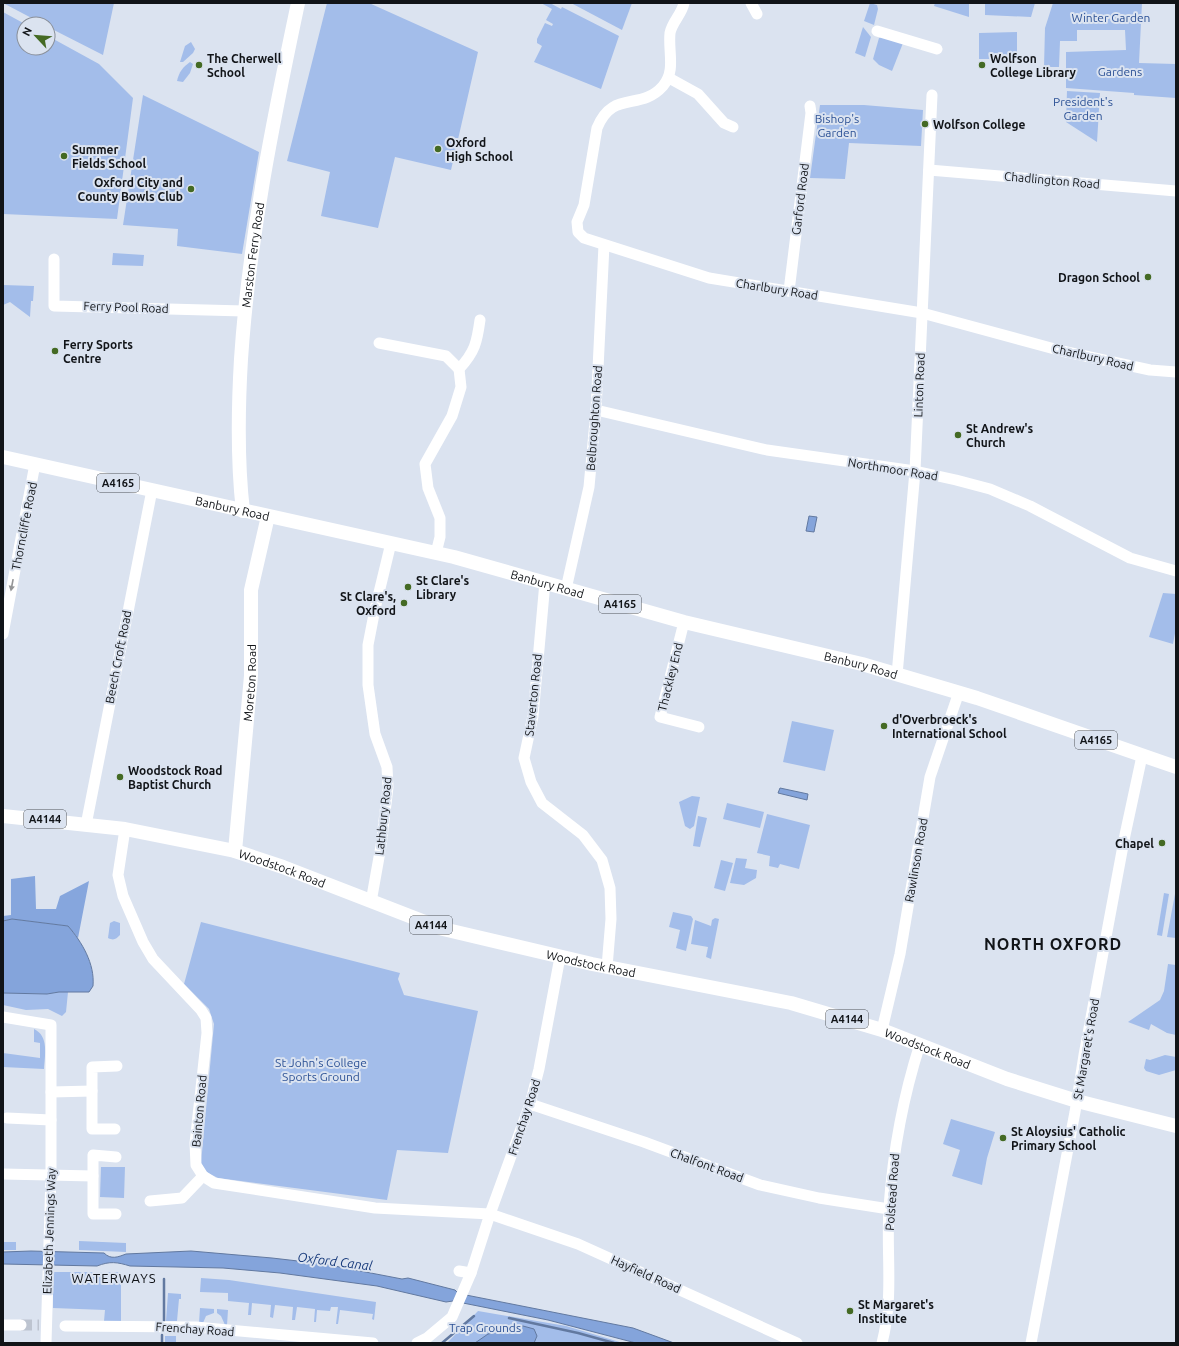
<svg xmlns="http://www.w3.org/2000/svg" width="1179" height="1346" viewBox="0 0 1179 1346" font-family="Ubuntu,sans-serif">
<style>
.green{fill:#a3bdea}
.forest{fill:#86a6dd}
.water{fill:#84a4db;stroke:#6279a0}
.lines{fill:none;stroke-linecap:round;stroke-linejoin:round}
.stream{stroke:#6279a0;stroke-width:2.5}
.minor-tunnel{stroke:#bdc4d0;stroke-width:11;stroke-dasharray:11 5.5;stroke-linecap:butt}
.minor{stroke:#fff;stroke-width:11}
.major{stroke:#fff;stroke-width:14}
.oneway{fill:#949597}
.poi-dot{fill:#446a24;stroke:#dbe3f0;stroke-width:1.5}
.labels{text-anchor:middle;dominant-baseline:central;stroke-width:4;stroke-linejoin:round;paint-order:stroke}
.shield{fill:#dbe3f0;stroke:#4e5259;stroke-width:1}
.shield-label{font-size:11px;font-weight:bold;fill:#111418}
.park-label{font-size:12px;fill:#2d5296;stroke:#dbe3f0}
.poi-label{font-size:12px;font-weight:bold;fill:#111418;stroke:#dbe3f0;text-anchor:start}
.street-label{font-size:12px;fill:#111418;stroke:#dbe3f0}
.water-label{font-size:13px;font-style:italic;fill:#173a7b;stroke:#dbe3f0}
.neighbourhood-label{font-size:13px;letter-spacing:1px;fill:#111418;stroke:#dbe3f0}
.district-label{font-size:16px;font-weight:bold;letter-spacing:1px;fill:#111418;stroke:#dbe3f0}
</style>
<rect width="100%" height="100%" fill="#dbe3f0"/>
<g class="green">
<polygon points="3,3 114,3 103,55 48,27 48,24 43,24"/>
<polygon points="327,3 369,3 478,52 451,170 395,157 378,228 321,216 330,172 287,161"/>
<polygon points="541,3 550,3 561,9 562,7 619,36 601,89 534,62 542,46 537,43 537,39 545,23 552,26 553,24 546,20 552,9"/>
<polygon points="571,3 632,3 622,30"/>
<polygon points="870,3 877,5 878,9 874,25 864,21"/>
<polygon points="935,3 969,3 969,17 934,6"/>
<polygon points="985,3 1035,3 1031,17 985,15"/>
<polygon points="1053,3 1142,3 1139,63 1176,64 1176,98 1134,95 1134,93 1066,88 1066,52 1126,50 1125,30 1077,30 1077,41 1060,41 1059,67 1044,67 1045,28"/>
<polygon points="3,12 25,24 24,48 48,48 48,36 99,64 133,98 117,219 3,214"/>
<polygon points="863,27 871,37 865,57 855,53"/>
<polygon points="1017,32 1017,59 979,59 979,33"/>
<polygon points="883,36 903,43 892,71 879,65 873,59 879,38"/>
<polygon points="191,42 195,49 193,53 183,62 180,62 185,46"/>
<path d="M 190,62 L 193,64 L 190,73 L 183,82 L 177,81 C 179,72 183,67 190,62 Z"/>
<polygon points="1067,91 1100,93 1097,142 1066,122"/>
<polygon points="143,95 259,152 242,254 177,246 178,229 123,225"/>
<polygon points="820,105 864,105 923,110 921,146 849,143 845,179 810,178"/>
<polygon points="113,253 144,255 143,266 112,265"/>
<polygon points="3,285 34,286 33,301 31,301 30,317 10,302 3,305"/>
<polygon points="1163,593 1176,594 1176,628 1173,644 1149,637"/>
<polygon points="792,721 834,730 825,771 783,762"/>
<polygon points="692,796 700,797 694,826 690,829 685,826 679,802"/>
<polygon points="727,803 764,812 760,828 723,819"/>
<polygon points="767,814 810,825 799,869 780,864 778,868 769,866 770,856 757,853"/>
<polygon points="698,816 707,818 700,847 693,846"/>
<polygon points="736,858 747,859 745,868 757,870 756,878 744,885 730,883"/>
<polygon points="721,860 733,863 725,891 714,888"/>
<polygon points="1164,893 1169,894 1162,936 1157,935"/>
<polygon points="1175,894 1176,894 1176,938 1167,937"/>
<polygon points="673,912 691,916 693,919 686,951 676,948 680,930 669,927"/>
<polygon points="715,918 719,919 711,959 706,957 708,947 691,944 695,920 711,926 712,920"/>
<path d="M 114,921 L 120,923 L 120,935 C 116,939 114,941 108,938 L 110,923 Z"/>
<polygon points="201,922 400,973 398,979 404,995 478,1011 448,1153 397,1150 387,1200 218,1178 206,1172 201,1163 214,1024 209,1009 184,984"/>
<polygon points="1168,964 1176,965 1176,1035 1167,1033 1151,1024 1149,1030 1128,1022 1160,1000 1164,991"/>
<polygon points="59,992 68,992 66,1012 62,1016 48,1009 26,1010 3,1005 3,993 47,994"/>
<path d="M 34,1029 C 49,1036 45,1055 44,1069 L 3,1067 L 3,1053 L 40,1058 L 40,1043 L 34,1042 Z"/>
<polygon points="1165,1055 1176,1057 1176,1070 1159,1075 1146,1071 1144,1068 1146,1059 1150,1060"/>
<polygon points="951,1119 995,1132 987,1158 982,1185 952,1176 960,1150 943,1144"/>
<polygon points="101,1167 125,1167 124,1198 100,1197"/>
<polygon points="79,1241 126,1243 126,1252 79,1250"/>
<rect x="3" y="1242" width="13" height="8"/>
<polygon points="53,1272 121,1272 121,1322 104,1321 105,1310 53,1308"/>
<polygon points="201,1278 229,1280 376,1302 374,1320 372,1319 373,1314 340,1310 338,1324 336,1324 338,1307 331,1307 330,1311 317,1310 316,1322 314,1322 315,1309 297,1307 295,1320 292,1320 293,1307 275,1305 273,1318 270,1317 271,1305 252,1303 251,1315 248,1315 249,1303 228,1301 228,1293 200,1292"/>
<polygon points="168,1293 181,1294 181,1299 179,1299 177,1321 166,1321"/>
<polygon points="200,1308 214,1309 214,1313 206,1316 203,1323 199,1323"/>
<polygon points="217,1309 228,1310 227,1325 225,1325 221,1316 217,1313"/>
<polygon points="478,1311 566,1326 623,1343 447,1343"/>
<rect x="165" y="1336" width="11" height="7"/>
</g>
<polygon class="forest" points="35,876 36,909 56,909 60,896 89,881 78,938 68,926 12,919 3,921 3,916 11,915 11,879"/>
<g class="water">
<polygon points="809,516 817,517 814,532 806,531"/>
<polygon points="780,788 808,794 807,800 778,793"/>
<path d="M 12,919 L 68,926 C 82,942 95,964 93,986 L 89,992 L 59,992 L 47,994 L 3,993 L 3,921 Z"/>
<path d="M 31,1251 L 104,1253 C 111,1260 118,1257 126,1254 L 191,1251 L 272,1258 L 324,1264 L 402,1279 L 408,1278 L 455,1290 L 457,1292 L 466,1295 L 633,1328 L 674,1343 L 636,1343 L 548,1320 L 453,1301 L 446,1302 L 377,1286 L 280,1273 L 223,1268 L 130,1266 C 117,1262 110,1261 97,1266 L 3,1264 L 3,1252 Z"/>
<polygon points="523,1326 534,1329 537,1336 534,1343 475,1343 488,1334"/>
</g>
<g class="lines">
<g class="stream">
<polyline points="509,1318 578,1333 614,1343"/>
<polyline points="164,1321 164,1279"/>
<polyline points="162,1335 162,1343"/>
<polyline points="442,1343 474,1316"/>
</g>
<polyline class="minor-tunnel" points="21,1325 39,1325"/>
<g class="minor">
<path d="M 684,3 C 682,14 672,22 670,33 C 668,52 676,71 663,86 C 640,112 613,89 597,128 L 584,205 L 577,222 L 578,232 L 584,238 L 709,278 L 922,313 L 1062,351 L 1150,370 L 1176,372"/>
<polyline points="751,3 757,14"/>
<polyline points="877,31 937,49"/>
<polyline points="669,78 698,94 724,123 733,127"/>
<polyline points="929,170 1176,191"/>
<polyline points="54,259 54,306 244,311"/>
<polyline points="789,291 811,113 810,106"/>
<polyline points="379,343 446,356 459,369"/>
<polyline points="596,410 767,450 915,471 956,480 990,489 1030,506 1130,558 1176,571"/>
<path d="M 436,553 L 440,537 L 440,518 L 428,488 L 425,464 L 452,416 L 461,387 L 459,369 C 475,352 477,342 480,320"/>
<polyline points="545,582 533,716 524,758 531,782 542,803 583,835 602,860 610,888 611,919 607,967"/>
<polyline points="566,589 589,487 596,410 604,245"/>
<polyline points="684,622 660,717 699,727"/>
<polyline points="3,634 35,464"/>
<polyline points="897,675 915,471 932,95"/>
<polyline points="86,825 152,490"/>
<polyline points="125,829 118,875 123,896 143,942 153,959 201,1010 206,1018 207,1033 195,1143 196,1165 203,1176 214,1183 375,1208 490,1214 578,1244 797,1343"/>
<polyline points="371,902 381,846 388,787 387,767 375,734 368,685 368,645 375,609 391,543"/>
<polyline points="3,1017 51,1025 51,1174 46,1343"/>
<polyline points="882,1030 900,954 930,777 959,692"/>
<polyline points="51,1092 92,1091"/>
<polyline points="530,1104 644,1142 760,1185 819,1198 889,1209"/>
<polyline points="7,1118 51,1120"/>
<polyline points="115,1129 92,1129 92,1067 117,1066"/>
<polyline points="116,1157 93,1155 93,1214 116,1214"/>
<polyline points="3,1174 93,1176"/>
<polyline points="150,1201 182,1198 203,1176"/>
<polyline points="459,1271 471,1273"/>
<polyline points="3,1325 21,1325"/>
<polyline points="65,1326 196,1327 373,1343"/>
<polyline points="417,1343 427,1338 452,1317 471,1273 490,1214 530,1104 539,1069 560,957"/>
<path d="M 882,1343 C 894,1296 886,1254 889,1207 C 893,1152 903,1097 920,1044"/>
<polyline points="1031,1343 1075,1112 1084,1055 1125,835 1142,756"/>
</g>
<g class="major">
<path id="s1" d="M 3,457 L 454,557 L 684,622 L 862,664 L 977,698 L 1176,767"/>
<path id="s2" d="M 243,511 C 237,460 238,410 241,359 C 249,239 273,121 298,3"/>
<path id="s3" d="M 3,816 L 125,829 L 235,851 L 283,867 L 443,929 L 592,964 L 791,1003 L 882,1030 L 1007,1079 L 1077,1101 L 1176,1126"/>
<path id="s4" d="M 235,851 L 251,676 L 251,590 L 268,516"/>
</g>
</g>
<defs><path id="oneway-solid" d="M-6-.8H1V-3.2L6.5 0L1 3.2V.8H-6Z"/></defs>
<use class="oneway" href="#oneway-solid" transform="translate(12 585) rotate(101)"/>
<g class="poi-dot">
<circle cx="199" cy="65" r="4"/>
<circle cx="982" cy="65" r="4"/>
<circle cx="925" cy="124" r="4"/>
<circle cx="438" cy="149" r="4"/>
<circle cx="64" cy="156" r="4"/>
<circle cx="191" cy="189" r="4"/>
<circle cx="1148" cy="277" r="4"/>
<circle cx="55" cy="351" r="4"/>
<circle cx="958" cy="435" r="4"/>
<circle cx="408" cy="587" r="4"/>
<circle cx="404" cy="603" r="4"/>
<circle cx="884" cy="726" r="4"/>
<circle cx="120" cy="777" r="4"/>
<circle cx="1162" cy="843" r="4"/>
<circle cx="1003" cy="1138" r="4"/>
<circle cx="850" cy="1311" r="4"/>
</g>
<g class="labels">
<g class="shield">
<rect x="97" y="474" width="42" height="18" rx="3"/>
<rect x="599" y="595" width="42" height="18" rx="3"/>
<rect x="1075" y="731" width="42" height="18" rx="3"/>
<rect x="24" y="810" width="42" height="18" rx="3"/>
<rect x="410" y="916" width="42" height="18" rx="3"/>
<rect x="826" y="1010" width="42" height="18" rx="3"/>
</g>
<g class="shield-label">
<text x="118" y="483">A4165</text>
<text x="620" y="604">A4165</text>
<text x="1096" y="740">A4165</text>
<text x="45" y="819">A4144</text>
<text x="431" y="925">A4144</text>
<text x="847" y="1019">A4144</text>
</g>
<g class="park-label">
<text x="1111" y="17">Winter Garden</text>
<text x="1120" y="71">Gardens</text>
<text x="1083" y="101">President's<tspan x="1083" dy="14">Garden</tspan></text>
<text x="837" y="118">Bishop's<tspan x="837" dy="14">Garden</tspan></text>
<text x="321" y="1062">St John's College<tspan x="321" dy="14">Sports Ground</tspan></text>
<text x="485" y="1327">Trap Grounds</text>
</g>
<g class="poi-label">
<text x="207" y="58">The Cherwell<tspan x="207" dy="14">School</tspan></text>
<text x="990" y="58">Wolfson<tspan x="990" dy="14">College Library</tspan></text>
<text x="933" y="124">Wolfson College</text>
<text x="446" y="142">Oxford<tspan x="446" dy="14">High School</tspan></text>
<text x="72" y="149">Summer<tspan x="72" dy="14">Fields School</tspan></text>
<text x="183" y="182" text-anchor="end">Oxford City and<tspan x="183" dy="14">County Bowls Club</tspan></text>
<text x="1140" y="277" text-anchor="end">Dragon School</text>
<text x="63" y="344">Ferry Sports<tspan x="63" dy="14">Centre</tspan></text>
<text x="966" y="428">St Andrew's<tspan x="966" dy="14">Church</tspan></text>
<text x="416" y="580">St Clare's<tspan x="416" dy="14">Library</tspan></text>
<text x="396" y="596" text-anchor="end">St Clare's,<tspan x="396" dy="14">Oxford</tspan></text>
<text x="892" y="719">d'Overbroeck's<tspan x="892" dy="14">International School</tspan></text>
<text x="128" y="770">Woodstock Road<tspan x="128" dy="14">Baptist Church</tspan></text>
<text x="1154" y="843" text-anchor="end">Chapel</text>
<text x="1011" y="1131">St Aloysius' Catholic<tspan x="1011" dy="14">Primary School</tspan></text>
<text x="858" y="1304">St Margaret's<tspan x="858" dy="14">Institute</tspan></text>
</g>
<g class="street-label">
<text transform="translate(1052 180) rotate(5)">Chadlington Road</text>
<text transform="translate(800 199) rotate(-83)">Garford Road</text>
<text stroke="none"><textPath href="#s2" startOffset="257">Marston Ferry Road</textPath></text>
<text transform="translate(777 289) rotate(9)">Charlbury Road</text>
<text transform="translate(126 307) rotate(2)">Ferry Pool Road</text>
<text transform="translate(1093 357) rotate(13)">Charlbury Road</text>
<text transform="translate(919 385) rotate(-88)">Linton Road</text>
<text transform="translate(594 418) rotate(-86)">Belbroughton Road</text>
<text transform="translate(893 469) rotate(9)">Northmoor Road</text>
<text stroke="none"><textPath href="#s1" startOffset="235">Banbury Road</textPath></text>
<text transform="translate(24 526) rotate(-79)">Thorncliffe Road</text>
<text stroke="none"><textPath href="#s1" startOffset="559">Banbury Road</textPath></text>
<text transform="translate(118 657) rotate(-79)">Beech Croft Road</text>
<text stroke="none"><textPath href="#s1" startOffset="883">Banbury Road</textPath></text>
<text transform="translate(670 677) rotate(-76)">Thackley End</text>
<text stroke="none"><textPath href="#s4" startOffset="169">Moreton Road</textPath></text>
<text transform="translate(533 695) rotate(-84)">Staverton Road</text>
<text transform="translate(383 816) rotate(-84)">Lathbury Road</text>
<text transform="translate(916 860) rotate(-80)">Rawlinson Road</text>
<text stroke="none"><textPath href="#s3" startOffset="285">Woodstock Road</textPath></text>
<text stroke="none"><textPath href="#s3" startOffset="609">Woodstock Road</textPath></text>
<text stroke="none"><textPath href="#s3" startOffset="957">Woodstock Road</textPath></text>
<text transform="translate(1086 1049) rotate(-80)">St Margaret's Road</text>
<text transform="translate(199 1111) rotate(-85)">Bainton Road</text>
<text transform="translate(524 1117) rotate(-72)">Frenchay Road</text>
<text transform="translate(707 1165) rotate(20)">Chalfont Road</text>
<text transform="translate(892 1192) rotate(-86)">Polstead Road</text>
<text transform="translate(49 1231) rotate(-88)">Elizabeth Jennings Way</text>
<text transform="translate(646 1274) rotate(24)">Hayfield Road</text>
<text transform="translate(195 1329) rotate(4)">Frenchay Road</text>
</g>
<g class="water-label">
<text transform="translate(335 1261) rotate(7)">Oxford Canal</text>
</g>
<g class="neighbourhood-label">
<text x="114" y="1278">WATERWAYS</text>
</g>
<g class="district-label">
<text x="1053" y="944">NORTH OXFORD</text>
</g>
</g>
<rect width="1179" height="1346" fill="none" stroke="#111418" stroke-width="8"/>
<g transform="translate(36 36) rotate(296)"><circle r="19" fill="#dbe3f0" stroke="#8a909a"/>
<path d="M0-3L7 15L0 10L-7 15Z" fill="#446a24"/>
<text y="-6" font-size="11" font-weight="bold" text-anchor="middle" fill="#111418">N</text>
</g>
</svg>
